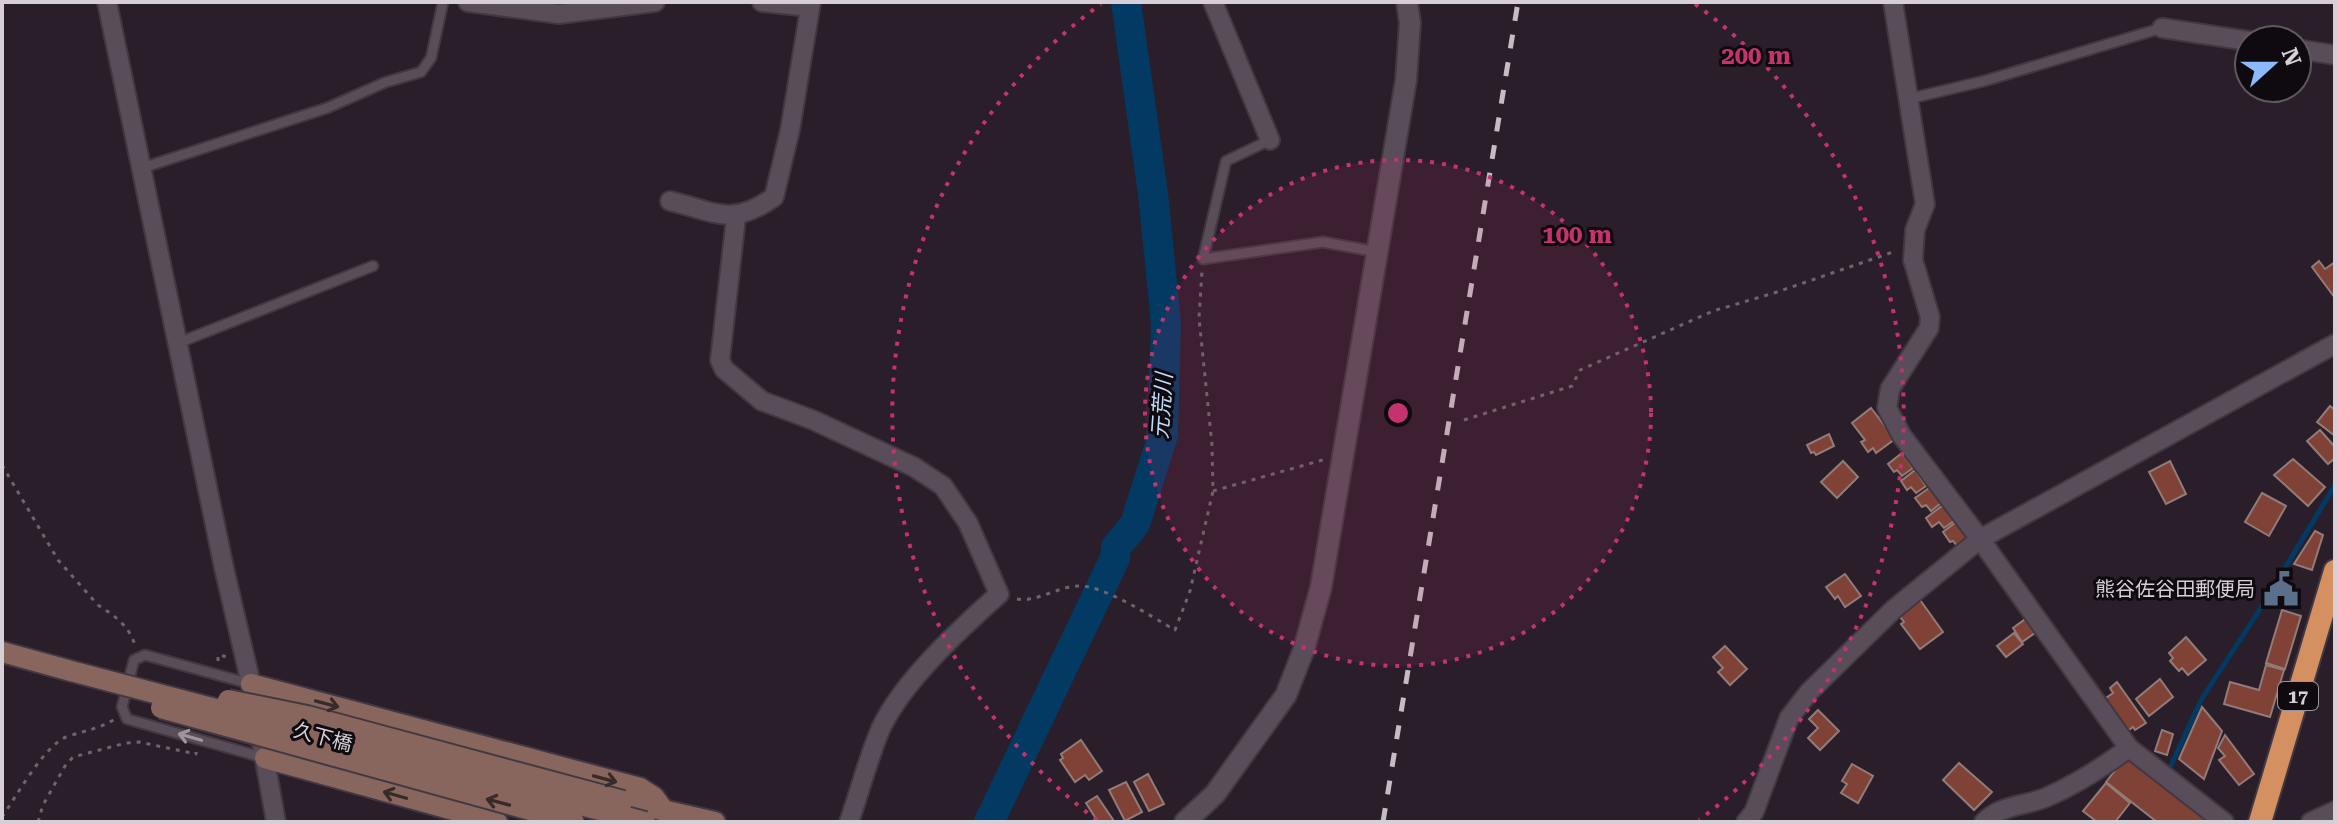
<svg xmlns="http://www.w3.org/2000/svg" width="2337" height="824" viewBox="0 0 2337 824" font-family="'Roboto Serif','Noto Sans JP',serif">
<style>
.lines{fill:none;stroke-linecap:round;stroke-linejoin:round}
.stream{stroke:#033a63;stroke-width:5}
.river{stroke:#033a63;stroke-width:30}
.building{fill:#804236;stroke:#927c78;stroke-width:2}
.service-casing{stroke:#413841;stroke-width:13}
.minor-casing{stroke:#413841;stroke-width:22}
.tertiary-casing{stroke:#413841;stroke-width:24}
.secondary-casing{stroke:#413841;stroke-width:24}
.trunk-casing{stroke:#413841;stroke-width:26}
.path{stroke:#6e646e;stroke-width:3;stroke-dasharray:4 6;stroke-linecap:butt}
.service{stroke:#5a4d5a;stroke-width:9}
.minor{stroke:#5a4d5a;stroke-width:18}
.tertiary{stroke:#5a4d5a;stroke-width:20}
.secondary{stroke:#88665d;stroke-width:20}
.trunk{stroke:#d59061;stroke-width:22}
.rail{stroke:#c5bcc5;stroke-width:5;stroke-dasharray:14 14;stroke-linecap:butt}
.secondary-bridge-casing{stroke:#413841;stroke-width:24;stroke-linecap:butt}
.secondary-bridge{stroke:#88665d;stroke-width:20}
.oneway{stroke:#392a2a}
.oneway2{stroke:#9f949f}
.ring{fill:none;stroke:#c5336e;stroke-width:4;stroke-dasharray:4 8}
.labels{text-anchor:middle;dominant-baseline:central;stroke-width:6;stroke-linejoin:round;paint-order:stroke}
.shield{fill:#0f0a0f;stroke:#9b949b;stroke-width:2}
.shield-label{font-size:18px;font-weight:bold;fill:#d7cfd7}
.poi-label{font-size:20px;fill:#d7cfd7;stroke:#0f0a0f;text-anchor:end}
.street-label{font-size:20px;fill:#d7cfd7;stroke:#0f0a0f}
.water-label{font-size:22px;font-style:italic;fill:#c2ddf9;stroke:#0f0a0f}
.centre{fill:#c5336e;stroke:#0f0a0f;stroke-width:4}
.ring-label{font-size:24px;text-anchor:middle;font-weight:bold;fill:#c5336e;stroke:#0f0a0f;stroke-width:6;stroke-linejoin:round;paint-order:stroke}
</style>
<rect width="100%" height="100%" fill="#291e2a"/>
<g class="lines">
<polyline class="stream" points="2168,772 2201,700 2264,603 2335,485"/>
<polyline class="river" points="989,822 1115,558 1116,547 1135,524 1163,435 1166,323 1153,194 1126,2"/>
</g>
<g class="building">
<polygon points="2319,261 2325,269 2335,262 2335,298 2312,267"/>
<polygon points="2330,406 2335,410 2335,436 2317,422"/>
<polygon points="1871,408 1895,439 1876,453 1873,448 1868,452 1861,442 1865,440 1852,423"/>
<polygon points="2320,430 2335,447 2335,458 2328,464 2307,441"/>
<polygon points="1829,434 1834,446 1816,455 1814,452 1811,453 1807,445"/>
<polygon points="1902,453 1913,468 1902,476 1897,470 1894,472 1888,464"/>
<polygon points="2293,459 2325,487 2308,506 2274,475"/>
<polygon points="1843,461 1858,477 1837,498 1821,482"/>
<polygon points="2170,461 2186,494 2166,504 2149,472"/>
<polygon points="1915,470 1926,486 1916,493 1911,487 1907,490 1901,481"/>
<polygon points="1929,488 1941,503 1931,511 1926,505 1922,507 1915,498"/>
<polygon points="2262,493 2286,506 2269,536 2245,522"/>
<polygon points="1943,505 1954,521 1944,528 1939,522 1932,527 1926,518"/>
<polygon points="1956,522 1968,538 1957,546 1953,541 1950,542 1943,532"/>
<polygon points="2315,531 2323,535 2312,570 2294,564"/>
<polygon points="1845,574 1861,596 1845,607 1838,596 1835,599 1826,587"/>
<polygon points="1918,597 1943,632 1920,649 1901,624 1904,622 1897,613"/>
<polygon points="2282,610 2301,616 2285,669 2266,663"/>
<polygon points="2028,617 2038,631 2022,642 2013,628"/>
<polygon points="2014,633 2023,644 2006,657 1997,646"/>
<polygon points="2186,637 2206,660 2188,675 2182,668 2179,671 2170,661 2173,658 2169,653"/>
<polygon points="1725,646 1747,669 1730,685 1718,672 1723,668 1713,657"/>
<polygon points="2266,665 2284,670 2270,717 2224,704 2230,682 2259,690"/>
<polygon points="2160,679 2173,697 2149,716 2136,699"/>
<polygon points="2117,682 2146,723 2135,730 2133,727 2126,732 2103,700 2113,693 2110,688"/>
<polygon points="2202,707 2222,731 2204,779 2179,759"/>
<polygon points="1818,710 1839,731 1820,750 1808,738 1818,728 1809,719"/>
<polygon points="2162,730 2173,734 2167,755 2155,751"/>
<polygon points="2225,735 2254,774 2239,785 2219,760 2225,756 2218,748"/>
<polygon points="1081,740 1102,771 1089,780 1085,775 1075,782 1060,760 1063,758 1061,754"/>
<polygon points="2128,754 2215,822 2157,822 2106,782"/>
<polygon points="1959,763 1992,792 1974,810 1943,780"/>
<polygon points="1852,764 1873,776 1858,803 1841,793 1847,784 1842,781"/>
<polygon points="1148,774 1164,804 1149,811 1134,782"/>
<polygon points="1126,782 1142,812 1125,821 1109,790"/>
<polygon points="2106,783 2130,803 2115,822 2097,822 2083,811"/>
<polygon points="1097,796 1114,821 1112,822 1098,822 1086,803"/>
</g>
<g class="lines">
<g class="service-casing">
<g id="service">
<polyline points="1908,99 1984,81 2162,28"/>
<polyline points="1270,140 1226,161 1203,259 1323,242 1377,252"/>
<polyline points="142,168 327,108 386,82 421,72 431,58 443,2"/>
<polyline points="178,343 373,266"/>
<polyline points="251,684 145,655 134,660 122,707 127,719 265,758"/>
</g>
</g>
<g class="minor-casing">
<g id="minor">
<polyline points="107,2 224,568 254,697"/>
<polyline points="468,2 559,14 655,2"/>
<polyline points="762,2 809,7"/>
<polyline points="1213,2 1270,140"/>
<polyline points="1893,2 1925,204 1915,230 1913,260 1930,317 1929,328 1890,389 1887,408 1902,436 1980,539 2129,748 2224,822"/>
<polyline points="2162,28 2249,41"/>
<polyline points="2297,49 2335,55"/>
<path d="M 670,201 C 716,212 732,227 774,197 L 790,130 L 811,2"/>
<path d="M 736,217 L 720,360 L 724,369 L 762,401 L 813,420 L 914,467 L 943,486 L 968,523 L 999,594 C 960,629 903,681 881,728 C 868,758 860,791 849,822"/>
<polyline points="258,722 276,822"/>
<polyline points="1746,822 1754,812 1789,718 1809,692 1894,609 1980,539 2335,344"/>
<path d="M 1984,822 C 2000,805 2026,806 2047,797 C 2077,784 2103,767 2129,748"/>
<polyline points="2311,822 2335,811"/>
</g>
</g>
<g class="tertiary-casing">
<polyline id="tertiary" points="1185,822 1215,794 1286,695 1304,649 1321,587 1406,80 1410,23 1407,2"/>
</g>
<g class="secondary-casing">
<g id="secondary">
<polyline points="2,652 71,671"/>
<polyline points="251,684 640,788 654,797 665,812"/>
<polyline points="265,758 497,822"/>
<polyline points="623,801 715,822"/>
</g>
</g>
<g class="trunk-casing">
<polyline id="trunk" points="2260,822 2335,571"/>
</g>
<g class="path">
<polyline points="1464,420 1572,386 1580,370 1713,311 1774,293 1896,251"/>
<polyline points="2,465 58,560 98,605 113,615 127,628 136,646"/>
<polyline points="1213,491 1326,459"/>
<path d="M 1017,599 C 1035,603 1057,587 1077,586 C 1102,584 1152,617 1175,630 L 1190,591 L 1213,491 L 1212,445 L 1199,318 L 1202,271"/>
<polyline points="218,661 218,655 228,657"/>
<path d="M 2,817 C 16,797 44,746 66,737 C 83,731 99,729 115,719"/>
<polyline points="38,822 43,805 65,766 73,757 126,743 139,742 196,754 196,752"/>
</g>
<use href="#service" class="service"/>
<use href="#minor" class="minor"/>
<use href="#tertiary" class="tertiary"/>
<use href="#secondary" class="secondary"/>
<use href="#trunk" class="trunk"/>
<polyline class="rail" points="1383,822 1518,2"/>
<g class="secondary-bridge-casing">
<g id="secondary-bridge">
<polyline points="71,671 645,822"/>
<polyline points="228,700 307,716 623,801"/>
<polyline points="161,708 574,822"/>
</g>
</g>
<use href="#secondary-bridge" class="secondary-bridge"/>
</g>
<defs><path id="oneway-shaft" d="M-6 0H5M1.5-3L5.5 0L1.5 3" fill="none" stroke-width="1.6" stroke-linecap="round" stroke-linejoin="round" transform="scale(2)"/></defs>
<g class="oneway">
<use href="#oneway-shaft" transform="translate(327 704) rotate(15)"/>
<use href="#oneway-shaft" transform="translate(605 779) rotate(15)"/>
<use href="#oneway-shaft" transform="translate(395 795) rotate(-164)"/>
<use href="#oneway-shaft" transform="translate(498 802) rotate(-165)"/>
</g>
<use class="oneway2" href="#oneway-shaft" transform="translate(190 737) rotate(-164)"/>
<circle cx="1398" cy="413" r="253" fill="#c5336e" fill-opacity=".12"/>
<g class="ring">
<circle cx="1398" cy="413" r="253"/>
<path d="M1097 820A506 506 0 0 1 1101 4M1695 4A506 506 0 0 1 1699 820"/>
</g>
<defs>
<g id="civic-bare" transform="scale(2.76)"><path d="M-.6-6.5H3V-4.5H.6V-3L4-1V1h2V6H-6V1h2V-1L-.6-3ZM-1.2 2.5V6h2.4V2.5Z" fill="#5c6f8a" stroke="#0f0a0f" stroke-width="2.5" paint-order="stroke"/></g>
</defs>
<g fill-rule="evenodd">
<use href="#civic-bare" x="2281" y="589"/>
</g>
<g class="labels">
<rect class="shield" x="2278" y="682" width="40" height="28" rx="6"/>
<g class="shield-label">
<text x="2298" y="696">17</text>
</g>
<g class="poi-label">
<text x="2255" y="589">熊谷佐谷田郵便局</text>
</g>
<g class="street-label">
<text transform="translate(323 737) rotate(15)">久下橋</text>
</g>
<g class="water-label">
<text transform="translate(1162 406) rotate(-86)">元荒川</text>
</g>
</g>
<circle cx="1398" cy="413" r="12" class="centre"/>
<g class="ring-label">
<text x="1756" y="64">200 m</text>
<text x="1577" y="243">100 m</text>
</g>
<rect width="2337" height="824" fill="none" stroke="#d7cfd7" stroke-width="8"/>
<g transform="translate(2273 64) rotate(69)"><circle r="38" fill="#0f0a0f" stroke="#5f595f" stroke-width="2"/>
<path d="M0-6L14 30L0 20L-14 30Z" fill="#8abafc"/>
<text y="-12" font-size="22" font-weight="bold" text-anchor="middle" fill="#d7cfd7">N</text>
</g>
</svg>
